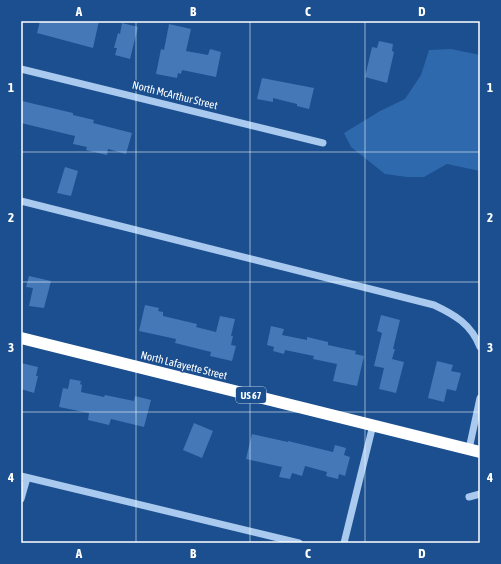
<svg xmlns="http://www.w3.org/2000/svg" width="501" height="564" viewBox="0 0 501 564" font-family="'Asap Condensed',sans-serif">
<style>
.green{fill:#2e69ad}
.building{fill:#4478b7}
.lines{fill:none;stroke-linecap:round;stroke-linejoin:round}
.minor{stroke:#a9c9ee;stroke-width:7}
.highway{stroke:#fff;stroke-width:12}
.grid{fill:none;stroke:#fff;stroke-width:1;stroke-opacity:0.55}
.labels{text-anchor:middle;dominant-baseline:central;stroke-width:3;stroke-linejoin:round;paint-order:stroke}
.shield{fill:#1b4f8f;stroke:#bbcadd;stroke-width:1}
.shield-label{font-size:10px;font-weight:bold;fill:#fff}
.street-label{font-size:11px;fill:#fff;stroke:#1b4f8f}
.neatline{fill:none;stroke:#fff;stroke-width:1.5}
.grid-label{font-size:13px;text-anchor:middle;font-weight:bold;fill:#fff}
</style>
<rect width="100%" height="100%" fill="#1b4f8f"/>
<polygon class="green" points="451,49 480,55 480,171 447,164 424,177 407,177 385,174 351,147 344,133 380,111 405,99 421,75 429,50"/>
<g class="building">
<polygon points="40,21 99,21 93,48 37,33"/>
<polygon points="122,23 138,27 130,59 115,55 117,48 114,48 118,33 120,34"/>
<polygon points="169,24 191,29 186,51 208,55 210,49 221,52 216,77 182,70 181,74 178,73 177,78 156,74 161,49 164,50"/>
<polygon points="379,41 393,44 392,51 394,52 387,83 365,77 372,47 377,48"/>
<polygon points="262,78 314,88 309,109 297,106 297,104 273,98 273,102 257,99"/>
<polygon points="22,101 73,113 73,115 94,120 93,123 132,133 126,154 108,149 107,155 86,150 87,147 73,144 75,136 21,123 21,107"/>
<polygon points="65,167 78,171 71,196 57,193"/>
<polygon points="29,276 51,281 44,308 29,306 33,288 26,287"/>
<polygon points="145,305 159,308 158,311 163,312 163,316 197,324 196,327 216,332 220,316 235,319 231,336 233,336 231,345 236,346 232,361 210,356 211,352 175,343 176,339 139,331"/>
<polygon points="381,315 400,320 393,349 395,349 392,359 404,362 396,393 379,389 384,368 374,366 382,333 377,331"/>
<polygon points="271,326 284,329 282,335 307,340 307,337 328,342 328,345 356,351 355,354 364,356 357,386 333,381 337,364 313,359 314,356 285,350 284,354 273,351 274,347 267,345"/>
<polygon points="437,361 453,365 451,371 461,373 456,391 447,389 444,402 428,398"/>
<polygon points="21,363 38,367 36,376 38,376 34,393 21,389"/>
<polygon points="70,379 81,381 80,384 82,385 81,392 104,397 105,395 134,401 135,396 151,400 144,427 111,419 109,425 88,420 89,413 59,407 63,388 68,389"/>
<polygon points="194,423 213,431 202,458 183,450"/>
<polygon points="252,434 288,442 288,441 333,452 335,445 346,448 344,455 350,457 345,476 339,474 338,479 326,476 327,472 305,466 302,476 292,473 290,479 279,477 282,467 246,459"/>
</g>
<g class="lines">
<g class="minor">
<polyline points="21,69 323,143"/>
<path d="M 21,201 L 434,305 C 455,315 471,324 480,347"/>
<polyline points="469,449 480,398"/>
<polyline points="21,476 299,543"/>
<polyline points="469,497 480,494"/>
<polyline points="21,499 27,478"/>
<polyline points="344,543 373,425"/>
</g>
<polyline class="highway" points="21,338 480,452"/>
</g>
<path class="grid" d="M 136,21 L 136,543M 250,21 L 250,543M 365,21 L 365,543M 21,152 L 480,152M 21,282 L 480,282M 21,412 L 480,412"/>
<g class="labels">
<rect class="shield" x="236" y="387" width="30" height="16" rx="3"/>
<g class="shield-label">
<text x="251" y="395">US 67</text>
</g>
<g class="street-label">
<text transform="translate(175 95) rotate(14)">North McArthur Street</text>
<text transform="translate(184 365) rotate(14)">North Lafayette Street</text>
</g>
</g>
<rect width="501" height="564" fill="none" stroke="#1b4f8f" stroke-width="44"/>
<rect x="22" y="22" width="457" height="520" class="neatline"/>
<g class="grid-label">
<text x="79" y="16">A</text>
<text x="193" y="16">B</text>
<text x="308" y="16">C</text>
<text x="422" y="16">D</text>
<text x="11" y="92">1</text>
<text x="490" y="92">1</text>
<text x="11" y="222">2</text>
<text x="490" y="222">2</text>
<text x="11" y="352">3</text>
<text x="490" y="352">3</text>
<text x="11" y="482">4</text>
<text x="490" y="482">4</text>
<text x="79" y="558">A</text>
<text x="193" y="558">B</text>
<text x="308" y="558">C</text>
<text x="422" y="558">D</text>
</g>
</svg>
